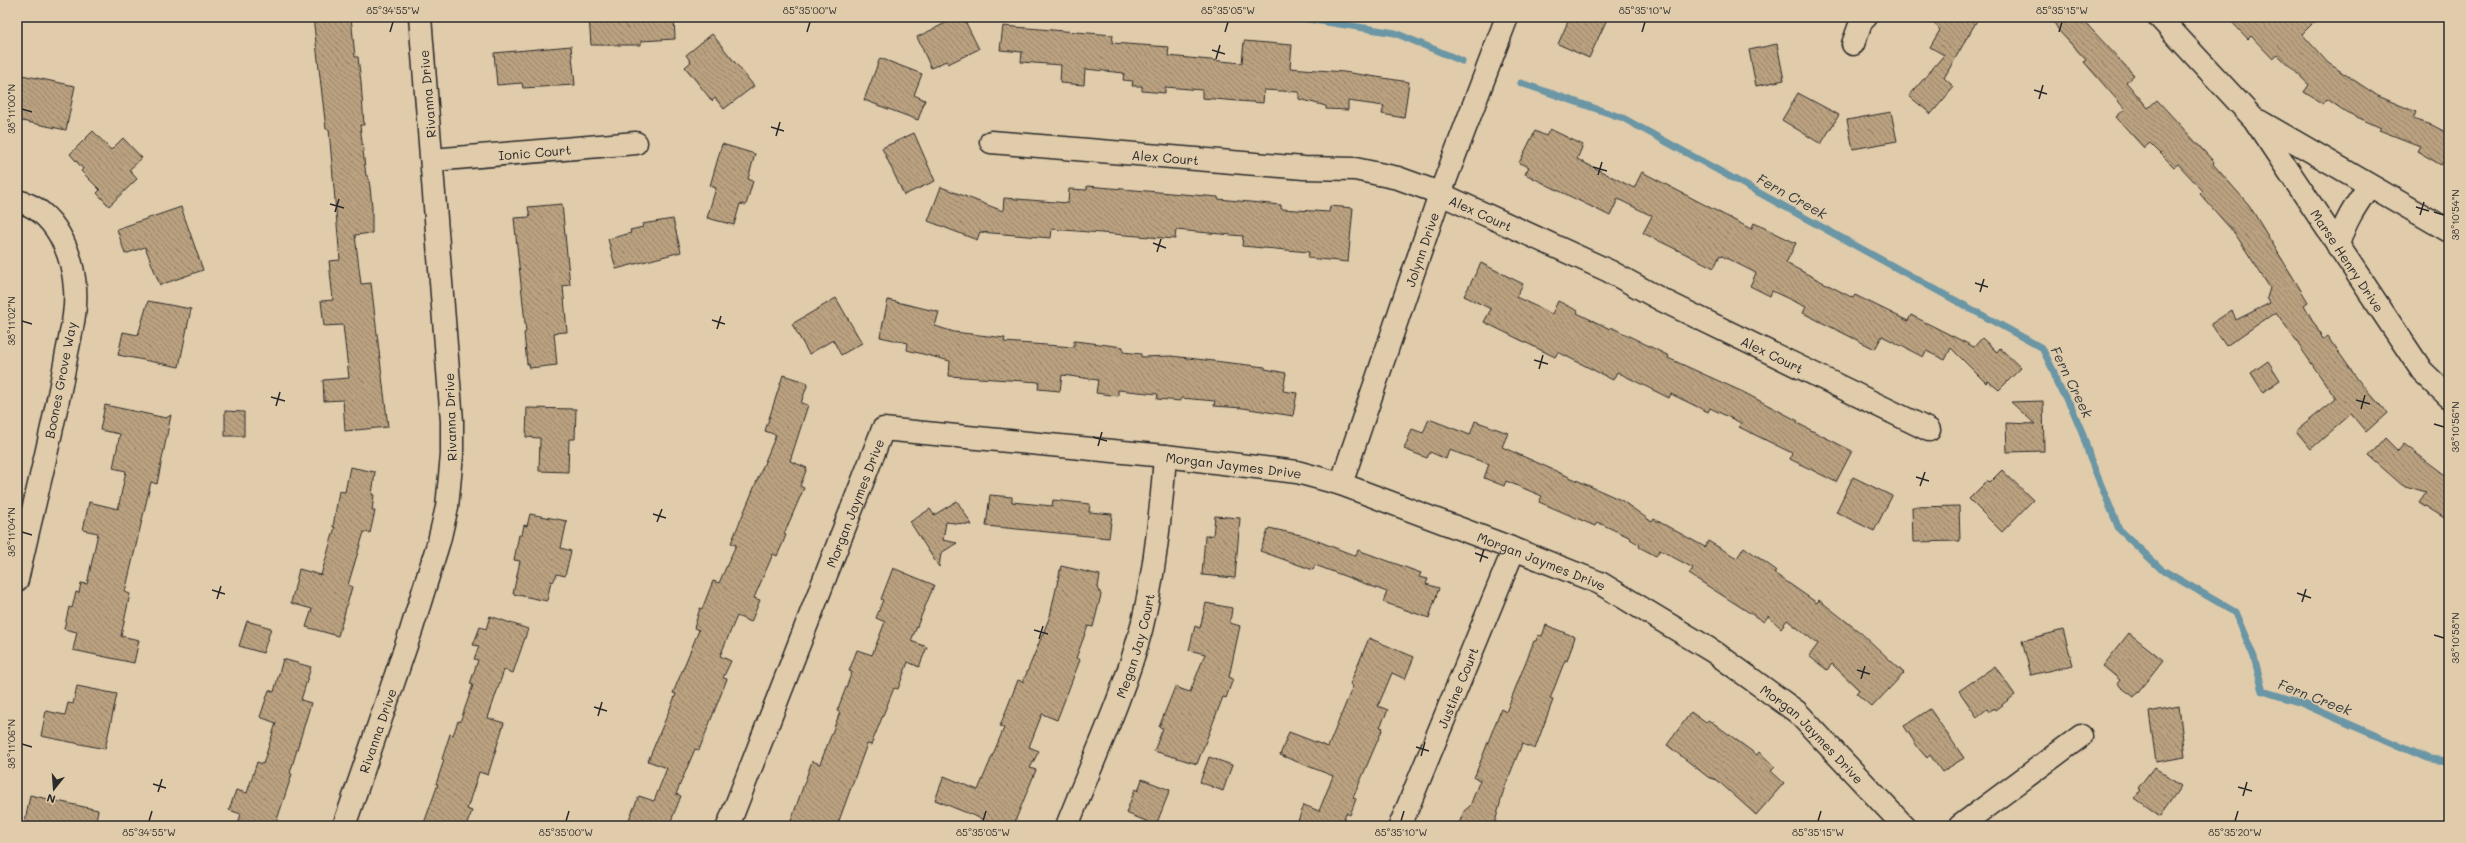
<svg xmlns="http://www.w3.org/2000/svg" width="2466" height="843" viewBox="0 0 2466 843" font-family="Mali,sans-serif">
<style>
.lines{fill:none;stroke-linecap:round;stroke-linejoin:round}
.stream{stroke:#6a96a5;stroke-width:7}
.building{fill:url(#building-back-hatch);stroke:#2b2b2b}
.minor-casing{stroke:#2b2b2b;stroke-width:25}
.minor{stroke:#e0cbaa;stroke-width:22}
.ticks{fill:none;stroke:#2b2b2b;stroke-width:1.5}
.labels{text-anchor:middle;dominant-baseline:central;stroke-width:3;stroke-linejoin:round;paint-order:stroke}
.street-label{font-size:13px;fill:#2b2b2b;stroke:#e0cbaa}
.water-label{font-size:14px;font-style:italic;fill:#363d3f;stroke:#e0cbaa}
.neatline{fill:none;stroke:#2b2b2b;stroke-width:1.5}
.ticks-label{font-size:10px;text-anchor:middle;fill:#2b2b2b}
</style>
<defs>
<pattern id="building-back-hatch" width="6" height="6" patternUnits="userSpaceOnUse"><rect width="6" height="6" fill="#baa180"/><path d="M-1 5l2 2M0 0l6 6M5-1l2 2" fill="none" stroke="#978369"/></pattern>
</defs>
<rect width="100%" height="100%" fill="#e0cbaa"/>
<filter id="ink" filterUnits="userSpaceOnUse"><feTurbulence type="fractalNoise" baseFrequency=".025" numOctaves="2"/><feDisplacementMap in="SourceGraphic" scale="8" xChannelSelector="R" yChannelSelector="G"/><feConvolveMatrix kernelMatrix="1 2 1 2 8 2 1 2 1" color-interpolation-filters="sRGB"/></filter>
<g filter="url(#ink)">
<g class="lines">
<g class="stream">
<polyline points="1296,17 1395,33 1462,61"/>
<polyline points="1521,83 1623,118 2042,348 2054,372 2057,384 2071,406 2082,432 2090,458 2119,529 2161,569 2235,612 2254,657 2263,691 2301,703 2429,759 2449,761"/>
</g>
</g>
<g class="building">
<polygon points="313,17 351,17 355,57 358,57 361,82 364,125 360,125 366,176 368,176 370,187 372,207 372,233 355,235 361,284 371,283 388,427 345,431 343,400 324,401 323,380 349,378 343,325 324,326 321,301 333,300 329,261 340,260 329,129 326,129"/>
<polygon points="589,17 674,17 675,39 641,41 641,45 591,45"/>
<polygon points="958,17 963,17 979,49 948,64 946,61 931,68 917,37"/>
<polygon points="1570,17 1608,17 1589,58 1558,44"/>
<polygon points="1928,17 1979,17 1944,78 1954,87 1931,114 1909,96 1944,55 1930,47 1940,30"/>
<polygon points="2051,17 2080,17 2134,75 2126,82 2148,108 2157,100 2214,162 2213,164 2249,205 2308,302 2304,305 2323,339 2327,336 2359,381 2387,413 2366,432 2351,414 2311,449 2296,431 2336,399 2276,312 2226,346 2211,324 2232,310 2236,320 2270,303 2267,298 2270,288 2236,235 2200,194 2203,191 2178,164 2174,167 2150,143 2144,148 2116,117 2125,109 2084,62 2086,60 2059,31"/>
<polygon points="2227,17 2319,17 2302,34 2328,63 2378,96 2416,112 2413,119 2432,125 2449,134 2449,165 2443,162 2441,165 2417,151 2420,146 2379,130 2381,128 2346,112 2327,99 2323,104 2304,92 2309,85 2278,55 2273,59 2251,36 2248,39"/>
<polygon points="1003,26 1113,35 1112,43 1169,47 1168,56 1242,63 1244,41 1292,45 1290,68 1344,72 1409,82 1404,118 1382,114 1384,106 1348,101 1348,110 1326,109 1326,106 1299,99 1299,92 1264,90 1263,103 1202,98 1202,90 1165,87 1165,93 1142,91 1142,86 1132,86 1133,81 1123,80 1124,73 1085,69 1084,85 1060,83 1061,65 1021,62 1022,52 1000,50"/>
<polygon points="712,34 754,86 724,109 715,98 712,101 685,67 691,62 686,55"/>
<polygon points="1777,44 1784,80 1756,86 1749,50"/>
<polygon points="571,46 575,85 523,88 522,83 497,85 494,53"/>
<polygon points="880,58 922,74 914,95 925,100 918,120 864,100"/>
<polygon points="17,74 75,86 66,130 17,120"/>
<polygon points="1798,93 1839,115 1821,144 1782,120"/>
<polygon points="1891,112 1897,141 1853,149 1847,120"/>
<polygon points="1550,129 1583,145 1577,159 1634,188 1642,172 1751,229 1754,223 1796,243 1786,263 1853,298 1855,295 1908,321 1911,315 1974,347 1982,338 1997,352 2000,348 2021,368 1999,390 1988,381 1986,383 1951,348 1945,360 1926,351 1923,357 1882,336 1875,349 1803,313 1806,307 1772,291 1770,296 1750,286 1756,273 1720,255 1714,268 1643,233 1652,216 1618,199 1610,216 1525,174 1529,167 1519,163 1535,131 1546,136"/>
<polygon points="93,131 111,150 123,138 142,158 129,170 137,179 109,206 97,193 100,190 81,171 83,169 70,154"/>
<polygon points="914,133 935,181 904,195 882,148"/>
<polygon points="722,144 755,154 748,179 753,181 746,205 740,204 734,225 707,218 716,188 710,186"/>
<polygon points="1087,186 1218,197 1218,199 1281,205 1281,209 1329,212 1330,206 1353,208 1348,262 1308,258 1309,252 1242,246 1243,236 1176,230 1175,239 1052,229 1051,238 980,232 977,240 928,221 941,187 1003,211 1004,198 1068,203 1069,189 1087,190"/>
<polygon points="562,204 570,285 563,286 567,332 554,333 557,365 530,368 529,364 527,364 524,333 526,332 514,218 530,217 528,207"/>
<polygon points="181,207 203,270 160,285 145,247 125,254 117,229"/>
<polygon points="673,219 681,252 616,269 608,239 631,233 630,230 643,227 642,224"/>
<polygon points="1481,263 1523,284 1516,297 1552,314 1558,301 1578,311 1577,313 1610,329 1611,327 1669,356 1668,358 1743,392 1798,421 1797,423 1852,451 1836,482 1790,459 1792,453 1739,427 1741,423 1710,408 1708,412 1671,394 1669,398 1617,372 1613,380 1558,352 1555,357 1484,322 1491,309 1464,296"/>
<polygon points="836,298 862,343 841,355 833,340 809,354 792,324"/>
<polygon points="888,300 939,312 935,326 954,332 1005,338 1004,342 1074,347 1074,341 1084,342 1123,347 1123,352 1141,354 1141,357 1171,356 1265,367 1265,369 1286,373 1283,391 1297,393 1293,416 1243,408 1214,406 1215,401 1181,398 1181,401 1157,399 1158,394 1118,390 1118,396 1096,393 1098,380 1062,375 1060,391 1038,389 1039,382 949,376 950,361 907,350 908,343 880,337"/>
<polygon points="148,301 191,309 179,367 118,355 123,332 138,335"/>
<polygon points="2268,361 2280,380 2263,392 2251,373"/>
<polygon points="783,375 808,383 801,403 808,405 790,461 807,468 800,486 804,488 784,534 786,535 782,545 777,556 773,554 754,598 760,600 751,622 737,616 720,656 731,661 723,678 727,679 699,750 695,749 676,794 681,796 669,826 626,826 639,796 654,801 667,768 648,761 676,694 673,693 699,630 694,628 700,608 702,609 713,581 719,583 736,545 731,543 776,435 765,431"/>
<polygon points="2043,401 2044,451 2007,452 2006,423 2035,424 2011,402"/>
<polygon points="105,405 166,418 171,415 157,484 151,482 125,592 130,594 121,636 139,640 134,663 73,650 77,632 64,629 69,607 72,608 76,592 79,593 81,583 87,584 98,533 83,530 89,502 118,509 126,471 113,468 120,434 100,430"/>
<polygon points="527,408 576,409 575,439 569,439 568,472 539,471 540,438 526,437"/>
<polygon points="225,411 244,412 244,436 225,436"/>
<polygon points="1429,419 1470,435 1475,421 1508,433 1502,447 1621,500 1652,522 1654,519 1705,547 1708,541 1737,558 1744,547 1776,570 1774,573 1817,603 1819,600 1861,633 1904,673 1872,707 1856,693 1859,690 1832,664 1827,670 1809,656 1818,644 1787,620 1781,628 1768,616 1764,622 1689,574 1693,568 1660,550 1656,556 1639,547 1640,545 1630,539 1631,538 1597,522 1595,526 1539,502 1542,496 1506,481 1504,486 1484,478 1489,464 1449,450 1446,459 1430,452 1427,458 1404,449 1412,429 1423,433"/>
<polygon points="2385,438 2398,451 2404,444 2449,478 2449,521 2419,502 2426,492 2402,485 2369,456"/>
<polygon points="350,467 375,472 372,495 374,495 372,511 375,511 370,533 364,532 348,585 352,587 338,636 306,627 312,609 291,603 299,569 321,575 335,527 333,527 339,491 345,492"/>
<polygon points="2002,470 2033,500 2002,532 1969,499 1987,481 1989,483"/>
<polygon points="1853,477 1892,496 1874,531 1836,512"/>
<polygon points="990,495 1012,497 1012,502 1052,506 1053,500 1090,504 1089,512 1112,514 1109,538 986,526"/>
<polygon points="957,501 972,525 946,522 943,540 957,543 941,553 939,567 910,522 930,509 934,515"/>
<polygon points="1959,506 1960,541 1913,542 1912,507"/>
<polygon points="530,514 567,521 561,548 571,551 565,576 557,574 553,582 551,581 547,601 513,594 520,561 514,560 519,535 522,535 524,525 527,526"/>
<polygon points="1215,516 1240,518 1235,578 1202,575 1205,536 1213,535"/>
<polygon points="1269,528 1305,536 1356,556 1358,550 1421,573 1419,577 1428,579 1426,584 1439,588 1429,618 1383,602 1387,592 1315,565 1313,570 1260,551"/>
<polygon points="1061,566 1100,575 1098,587 1101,595 1093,627 1088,626 1076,658 1080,660 1057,720 1042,714 1029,747 1039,751 1030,768 1036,770 1013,826 979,826 982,819 935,800 944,776 978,790 1004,728 1000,726 1018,680 1023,682 1050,616"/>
<polygon points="893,568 934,585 911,641 927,647 919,667 908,662 898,689 894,688 871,745 867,744 837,826 792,826 794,822 791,821 812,761 820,764 840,712 837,711 852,672 849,671 857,650 872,655 885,622 876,618 883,600 881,599"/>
<polygon points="1206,603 1232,608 1230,623 1240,626 1229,677 1233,679 1226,698 1223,697 1197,764 1154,751 1163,728 1159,727 1175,687 1190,692 1205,654 1189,650 1195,626 1200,628"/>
<polygon points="490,616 528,629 513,673 504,670 488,718 504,723 488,775 479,772 467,809 472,811 466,826 423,826 438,784 436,784 444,760 442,759 450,734 453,735 458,721 460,722 473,685 470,684 478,660 474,659 479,646 473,645 480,627 486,629"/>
<polygon points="247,621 271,628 263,653 239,646"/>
<polygon points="1546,625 1575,637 1567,661 1565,660 1550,699 1553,700 1535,749 1522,744 1504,789 1494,826 1458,826 1464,811 1470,806 1480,780 1474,778 1501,709 1506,712 1534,641 1536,641 1538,635 1542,636"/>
<polygon points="2063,630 2073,665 2031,675 2022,641"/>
<polygon points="2129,633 2163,660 2134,697 2117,684 2120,680 2103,666"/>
<polygon points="1369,638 1414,657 1405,679 1392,673 1378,706 1388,710 1380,727 1383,728 1353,798 1356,799 1350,815 1346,813 1343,821 1353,826 1296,826 1304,805 1319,811 1333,776 1280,755 1289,732 1328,747 1353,686 1350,684"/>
<polygon points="283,659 311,667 301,700 311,703 290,773 292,774 275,826 237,826 241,814 229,810 236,790 247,793 257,762 263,764 276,723 260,717 269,690 274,692"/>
<polygon points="1995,666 2015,695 1995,710 1994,708 1989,712 1987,709 1977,717 1959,691"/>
<polygon points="77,686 117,694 105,749 41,736 46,711 65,715 68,703 73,704"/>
<polygon points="2179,706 2185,757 2156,762 2149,712"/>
<polygon points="1930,709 1964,758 1942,772 1930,755 1927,758 1919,749 1904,726"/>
<polygon points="1691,712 1706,723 1708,720 1716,725 1757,755 1759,752 1775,767 1771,771 1784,783 1756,815 1717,780 1708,777 1667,745"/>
<polygon points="1209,757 1232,765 1223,791 1200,782"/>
<polygon points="2154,767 2181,786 2160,816 2135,798 2141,790 2138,788"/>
<polygon points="1142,779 1170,790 1156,825 1126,813 1135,789 1138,791"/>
<polygon points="30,795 98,810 95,826 42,826 25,822"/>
</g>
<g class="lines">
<g class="minor-casing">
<g id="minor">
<path id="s1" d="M 2159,17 L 2254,119 L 2422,371 L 2449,397"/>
<polyline points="1853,44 1861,22 1866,17"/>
<polyline points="2259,121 2449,231"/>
<path id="s2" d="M 991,142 L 1304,168 L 1355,169 L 1398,178 L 1434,191 L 1609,271 L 1662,300 L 1929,430"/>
<path id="s3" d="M 432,160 L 636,143"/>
<path d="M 17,201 C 55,209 73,254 75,289 C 77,311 70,336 66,358 C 53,433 33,506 17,580"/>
<path d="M 2338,246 C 2344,222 2356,205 2369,186"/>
<path id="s4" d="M 1341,484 L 1440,194 L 1507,17"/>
<path id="s5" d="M 344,826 L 411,631 L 439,541 L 447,507 L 452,455 L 452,421 L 420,17"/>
<path id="s6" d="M 728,826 L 883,429 L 1165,456 L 1297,472 L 1341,484 L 1514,549 L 1600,583 L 1714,652 L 1797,712 L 1904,826"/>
<path id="s7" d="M 1067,826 C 1092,762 1123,697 1141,630 C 1155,573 1161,514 1165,456"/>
<path id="s8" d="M 1400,826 L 1514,549"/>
<polyline points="1960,826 2081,736"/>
</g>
</g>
<use href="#minor" class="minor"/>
</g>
</g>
<path class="ticks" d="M 390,32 L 393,22M 807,32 L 810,22M 1225,32 L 1228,22M 1642,32 L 1645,22M 2059,32 L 2062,22M 1212,50 L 1225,54M 1216,59 L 1220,45M 2034,90 L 2047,94M 2039,99 L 2043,85M 22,109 L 32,112M 771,127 L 784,131M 776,136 L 780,122M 1593,167 L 1607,171M 1598,175 L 1602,162M 330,204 L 344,208M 2416,207 L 2429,211M 335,212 L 339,199M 2434,212 L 2444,215M 2420,215 L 2424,202M 1153,243 L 1166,248M 1157,252 L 1161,239M 1975,283 L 1988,287M 1980,292 L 1984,279M 712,320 L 725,324M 22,321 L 32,324M 717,329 L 721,316M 1534,360 L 1548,364M 1539,369 L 1543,355M 271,397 L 285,401M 2356,400 L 2370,404M 276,406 L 280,392M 2361,409 L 2365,395M 2434,424 L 2444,427M 1093,437 L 1107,441M 1098,446 L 1102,432M 1916,477 L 1929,481M 1920,486 L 1925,472M 653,514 L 666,518M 657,522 L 662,509M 22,532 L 32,535M 1475,553 L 1488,558M 1480,562 L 1484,549M 212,590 L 225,594M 2297,593 L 2311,598M 217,599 L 221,586M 2302,602 L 2306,589M 1034,630 L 1048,634M 2434,635 L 2444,638M 1039,639 L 1043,626M 1857,670 L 1870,674M 1861,679 L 1865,666M 594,707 L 607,711M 598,716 L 602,702M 22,744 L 32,747M 1416,747 L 1429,751M 1421,756 L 1425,742M 153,784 L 166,788M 2238,787 L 2252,791M 158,792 L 162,779M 2243,796 L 2247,782M 149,821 L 152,811M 566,821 L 569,811M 983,821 L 986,811M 1401,821 L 1404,811M 1818,821 L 1821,811M 2235,821 L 2238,811"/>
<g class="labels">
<g class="street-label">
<text transform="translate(427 94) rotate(-95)">Rivanna Drive</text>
<text stroke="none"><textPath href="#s3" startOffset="103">Ionic Court</textPath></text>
<text stroke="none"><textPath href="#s2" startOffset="175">Alex Court</textPath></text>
<text stroke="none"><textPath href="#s2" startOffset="499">Alex Court</textPath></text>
<text stroke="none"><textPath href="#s4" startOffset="248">Jolynn Drive</textPath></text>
<text stroke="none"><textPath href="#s1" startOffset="309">Marse Henry Drive</textPath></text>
<text stroke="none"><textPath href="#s2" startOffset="823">Alex Court</textPath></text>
<text transform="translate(60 380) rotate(-79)">Boones Grove Way</text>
<text transform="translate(450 417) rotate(-92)">Rivanna Drive</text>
<text stroke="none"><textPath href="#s6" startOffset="779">Morgan Jaymes Drive</textPath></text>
<text stroke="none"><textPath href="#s6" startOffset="347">Morgan Jaymes Drive</textPath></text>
<text stroke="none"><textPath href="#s6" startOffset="1103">Morgan Jaymes Drive</textPath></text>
<text stroke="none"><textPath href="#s7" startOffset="193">Megan Jay Court</textPath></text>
<text stroke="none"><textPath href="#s8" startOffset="150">Justine Court</textPath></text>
<text stroke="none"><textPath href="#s5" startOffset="101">Rivanna Drive</textPath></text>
<text stroke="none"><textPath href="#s6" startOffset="1427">Morgan Jaymes Drive</textPath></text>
</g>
<g class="water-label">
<text transform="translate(1792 196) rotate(29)">Fern Creek</text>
<text transform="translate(2072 382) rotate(64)">Fern Creek</text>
<text transform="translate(2315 697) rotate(21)">Fern Creek</text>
</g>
</g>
<rect width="2466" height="843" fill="none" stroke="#e0cbaa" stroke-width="44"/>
<g transform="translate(54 789) rotate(197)" stroke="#e0cbaa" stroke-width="3" paint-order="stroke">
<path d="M0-3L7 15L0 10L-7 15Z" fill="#2b2b2b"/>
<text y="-6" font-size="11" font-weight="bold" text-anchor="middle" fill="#2b2b2b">N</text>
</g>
<rect x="22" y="22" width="2422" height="799" class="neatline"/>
<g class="ticks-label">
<text x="393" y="14">85°34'55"W</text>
<text x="810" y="14">85°35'00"W</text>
<text x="1228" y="14">85°35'05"W</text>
<text x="1645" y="14">85°35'10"W</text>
<text x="2062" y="14">85°35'15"W</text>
<text transform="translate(11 109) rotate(-90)" y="4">38°11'00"N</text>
<text transform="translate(2455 215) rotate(-90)" y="4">38°10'54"N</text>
<text transform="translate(11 321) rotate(-90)" y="4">38°11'02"N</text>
<text transform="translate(2455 427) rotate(-90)" y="4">38°10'56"N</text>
<text transform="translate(11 532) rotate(-90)" y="4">38°11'04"N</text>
<text transform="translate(2455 638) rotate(-90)" y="4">38°10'58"N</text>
<text transform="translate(11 744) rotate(-90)" y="4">38°11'06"N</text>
<text x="149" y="836">85°34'55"W</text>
<text x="566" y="836">85°35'00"W</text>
<text x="983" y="836">85°35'05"W</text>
<text x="1401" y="836">85°35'10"W</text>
<text x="1818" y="836">85°35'15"W</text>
<text x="2235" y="836">85°35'20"W</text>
</g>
</svg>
